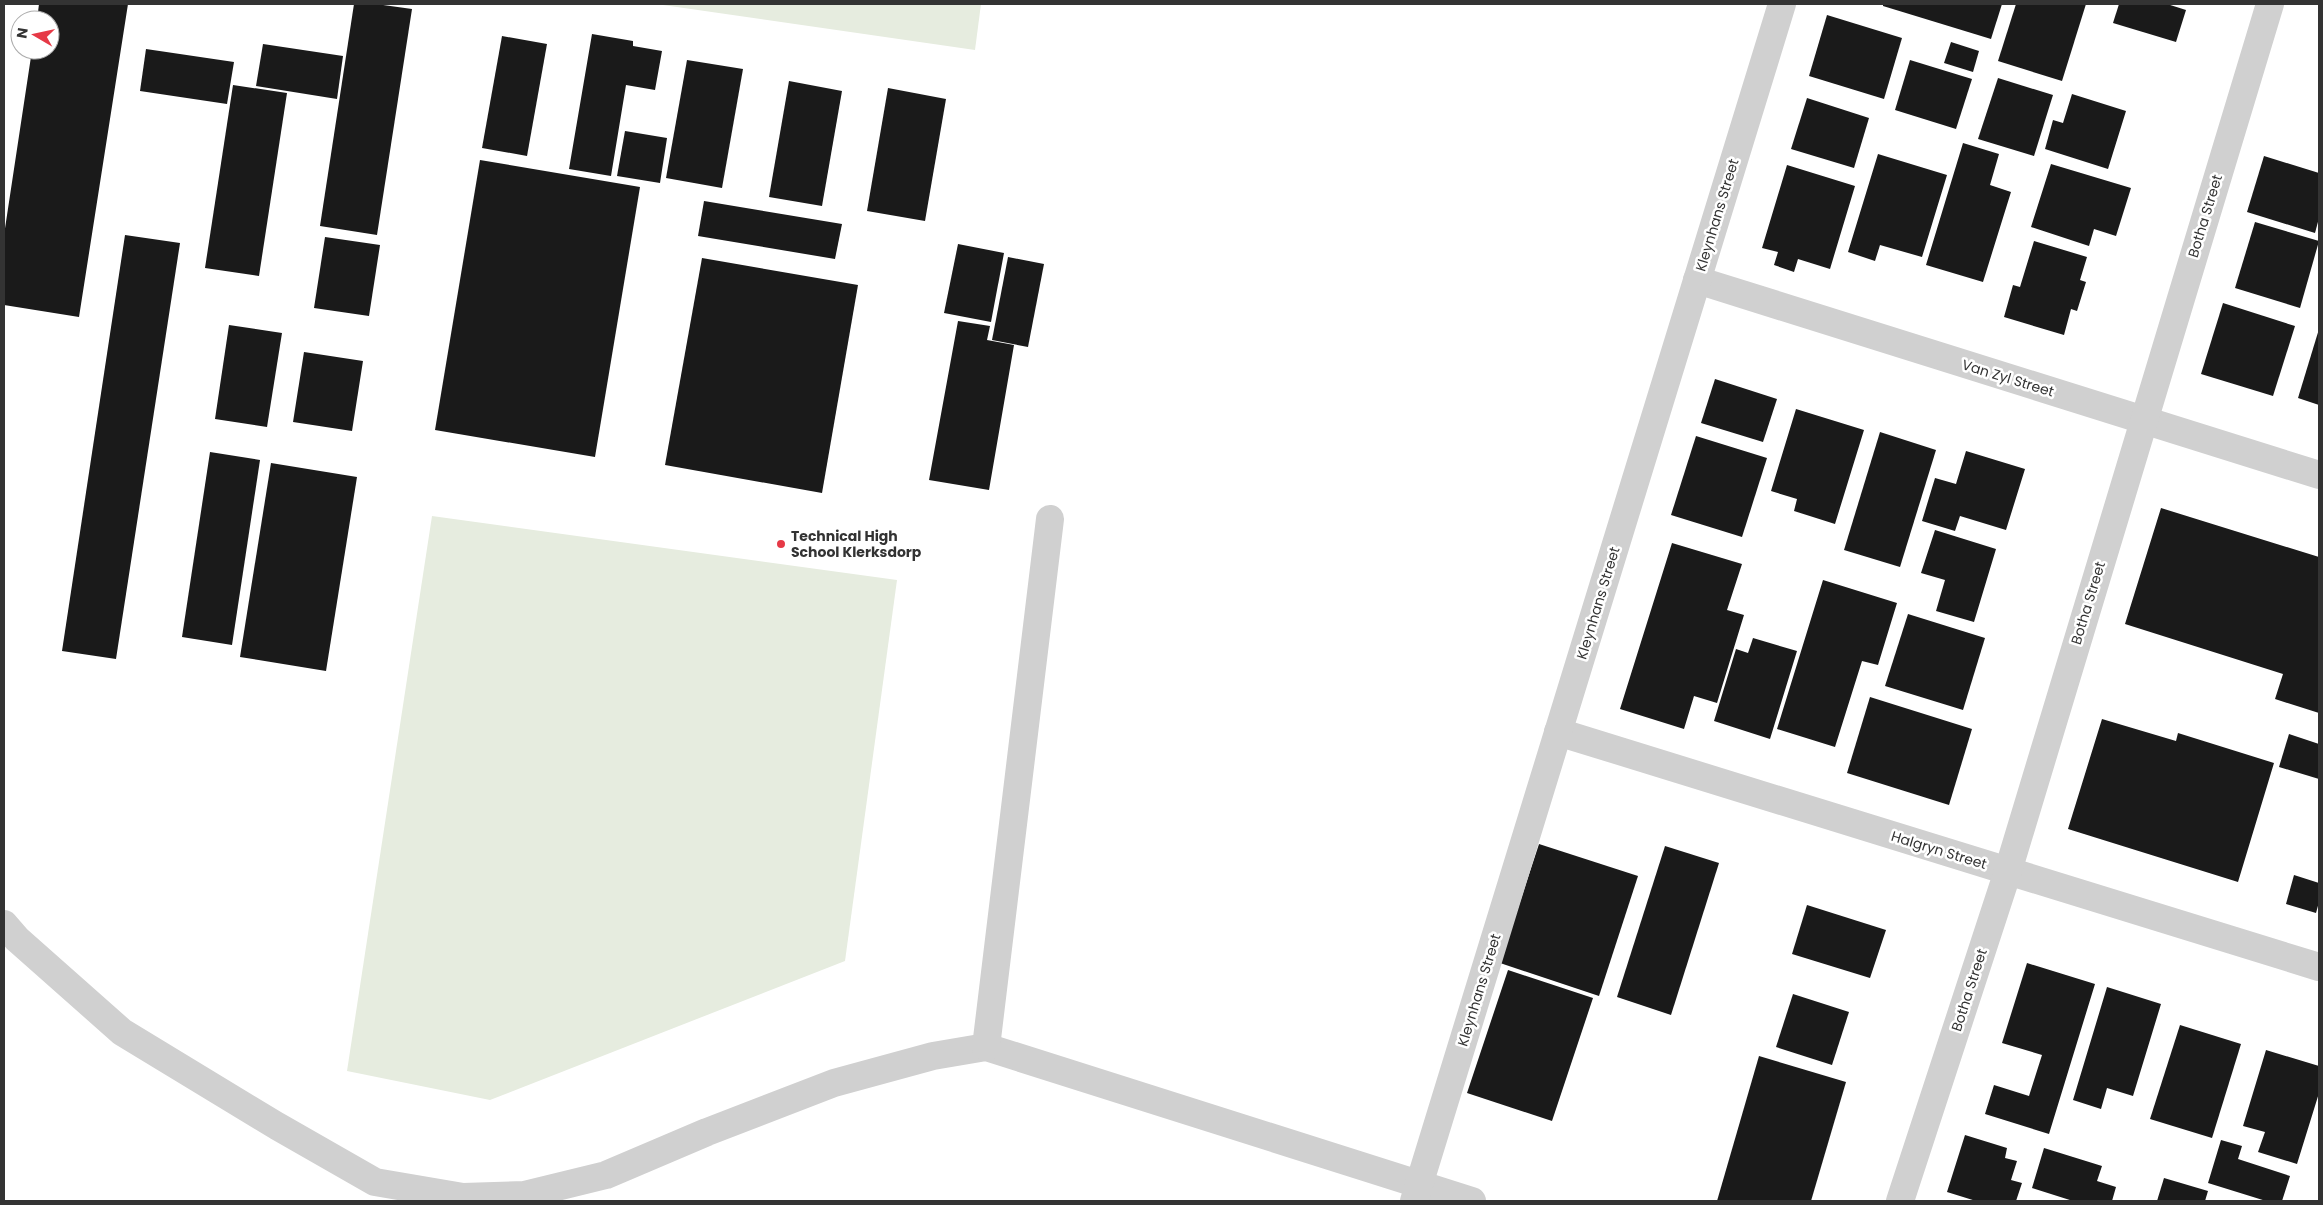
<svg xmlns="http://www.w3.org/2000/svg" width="2323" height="1205" viewBox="0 0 2323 1205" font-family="Poppins,sans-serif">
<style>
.green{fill:#e6ecdf}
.building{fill:#1a1a1a}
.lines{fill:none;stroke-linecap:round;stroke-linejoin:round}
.minor{stroke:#d0d0d0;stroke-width:28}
.poi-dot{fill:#e63946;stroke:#fff;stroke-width:2}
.labels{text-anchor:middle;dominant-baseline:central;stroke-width:5;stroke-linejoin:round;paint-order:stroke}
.street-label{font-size:14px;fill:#333;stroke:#fff}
.poi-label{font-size:14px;font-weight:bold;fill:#333;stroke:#fff;text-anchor:start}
</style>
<rect width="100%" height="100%" fill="#fff"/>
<g class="green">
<polygon points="656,4 981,4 975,50"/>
<polygon points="432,516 897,580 845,961 490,1100 347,1071"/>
</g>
<g class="building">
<polygon points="39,4 128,4 79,317 4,305 4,235 32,50 50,50 50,20 37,20"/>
<polygon points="354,4 376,4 412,9 377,235 320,226"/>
<polygon points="1883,4 2002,4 1991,39 1883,6"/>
<polygon points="2016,4 2086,4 2062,81 1998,61"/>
<polygon points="2119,4 2167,4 2186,10 2176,42 2113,23"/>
<polygon points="1827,15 1902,38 1884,99 1809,76"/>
<polygon points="592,34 633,41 633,46 662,51 655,90 626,85 611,176 569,169"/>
<polygon points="502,36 547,44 527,156 482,148"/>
<polygon points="1951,42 1979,51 1973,72 1944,63"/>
<polygon points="263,44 343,56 337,99 256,86"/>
<polygon points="146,49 234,62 227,104 140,91"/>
<polygon points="687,60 743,69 722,188 666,178"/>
<polygon points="1910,60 1972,79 1956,129 1895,110"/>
<polygon points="1998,78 2053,95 2034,156 1978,139"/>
<polygon points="789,81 842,91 822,206 769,197"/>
<polygon points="233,85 287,93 259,276 205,268"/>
<polygon points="888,88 946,99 925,221 867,211"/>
<polygon points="2072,94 2126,111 2108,169 2045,149 2053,120 2063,123"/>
<polygon points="1807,98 1869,118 1854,168 1791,149"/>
<polygon points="625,131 667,138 660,183 617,176"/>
<polygon points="1963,143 1999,154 1990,185 2011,192 1983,282 1926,265"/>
<polygon points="1878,154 1947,175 1922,257 1880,245 1875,261 1848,252"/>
<polygon points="2264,156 2319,173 2319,218 2315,233 2247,212"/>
<polygon points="480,160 640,187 595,457 435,430"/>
<polygon points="2051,164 2131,188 2116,236 2094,229 2089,246 2031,227"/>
<polygon points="1787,165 1855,186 1830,269 1798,259 1794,272 1774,265 1778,252 1762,248"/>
<polygon points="704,201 842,224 835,259 698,236"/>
<polygon points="2255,222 2319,241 2300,308 2235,288"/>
<polygon points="125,235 180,243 116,659 62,651"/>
<polygon points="325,237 380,245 369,316 314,308"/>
<polygon points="2034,241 2087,257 2080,280 2086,282 2077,311 2071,309 2064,335 2004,317 2013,285 2020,287"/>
<polygon points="958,244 1004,253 991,322 944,313"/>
<polygon points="1008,257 1044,264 1028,347 992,340"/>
<polygon points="702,258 858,285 822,493 665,465"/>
<polygon points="2223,303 2295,326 2273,396 2201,374"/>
<polygon points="958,321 990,326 987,340 1014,345 989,490 929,480"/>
<polygon points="229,325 282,333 267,427 215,419"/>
<polygon points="2319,329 2319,405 2298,398"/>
<polygon points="304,352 363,361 352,431 293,422"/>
<polygon points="1715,379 1777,399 1763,442 1701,423"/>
<polygon points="1796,409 1864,430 1835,524 1794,511 1797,499 1771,491"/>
<polygon points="1880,432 1936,450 1900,567 1844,550"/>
<polygon points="1696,436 1767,458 1742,537 1671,515"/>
<polygon points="1966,451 2025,469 2006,530 1960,516 1955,531 1922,521 1935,478 1956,484"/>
<polygon points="210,452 260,460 232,645 182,637"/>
<polygon points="271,463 357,477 326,671 240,657"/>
<polygon points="2161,508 2319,557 2319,713 2275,699 2283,674 2125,624"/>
<polygon points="1935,530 1996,549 1974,622 1936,611 1945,580 1921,573"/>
<polygon points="1672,543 1742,564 1727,610 1744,615 1717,703 1694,696 1684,729 1620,709"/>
<polygon points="1823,580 1897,603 1878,665 1862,661 1835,747 1777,729"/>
<polygon points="1908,614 1985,638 1963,710 1885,686"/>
<polygon points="1753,638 1797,651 1770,739 1714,721 1736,649 1748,653"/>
<polygon points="1870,697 1972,729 1949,805 1847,773"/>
<polygon points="2102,719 2176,741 2178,733 2274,763 2238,882 2068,829"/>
<polygon points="2289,734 2319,744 2319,779 2279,767"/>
<polygon points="1539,844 1638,876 1599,996 1500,963"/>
<polygon points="1665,846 1719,863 1671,1015 1617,997"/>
<polygon points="2294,875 2319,883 2319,902 2316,913 2286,904"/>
<polygon points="1807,905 1886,930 1870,978 1792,954"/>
<polygon points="2027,963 2095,984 2049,1134 1985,1114 1994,1085 2029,1096 2042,1055 2002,1043"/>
<polygon points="1508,970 1593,998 1552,1121 1467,1093"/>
<polygon points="2107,987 2161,1004 2133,1096 2107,1088 2101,1109 2073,1100"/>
<polygon points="1793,994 1849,1012 1832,1065 1776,1047"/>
<polygon points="2180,1025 2241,1044 2212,1138 2150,1119"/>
<polygon points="2266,1050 2319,1066 2319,1093 2297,1164 2258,1152 2265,1132 2243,1126"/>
<polygon points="1759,1056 1846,1082 1811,1201 1717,1201"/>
<polygon points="1965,1135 2007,1148 2005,1158 2017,1161 2011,1180 2022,1183 2016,1201 1976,1201 1947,1192"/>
<polygon points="2221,1140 2242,1146 2238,1159 2290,1176 2282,1201 2266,1201 2208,1183"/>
<polygon points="2044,1148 2102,1166 2097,1181 2116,1187 2112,1201 2073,1201 2032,1188"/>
<polygon points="2164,1178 2208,1191 2205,1201 2157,1201"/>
</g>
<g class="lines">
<g class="minor">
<polyline points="1697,280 2319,475"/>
<polyline points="1558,732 2319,967"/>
<polyline points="4,924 17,939 122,1032 277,1126 375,1182 463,1197 524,1195 606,1175 707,1132 834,1083 933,1056 986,1047 1472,1201"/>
<polyline points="986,1047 1050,519"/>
<polyline points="1414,1201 1782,4"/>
<polyline points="1900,1201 2008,871 2270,4"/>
</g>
</g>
<circle class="poi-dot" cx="781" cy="544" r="5"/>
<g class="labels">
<g class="street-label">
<text transform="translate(1717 215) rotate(-73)">Kleynhans Street</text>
<text transform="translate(2205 216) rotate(-73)">Botha Street</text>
<text transform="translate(2008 378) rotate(17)">Van Zyl Street</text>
<text transform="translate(1598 603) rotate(-73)">Kleynhans Street</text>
<text transform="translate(2088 603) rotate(-73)">Botha Street</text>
<text transform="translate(1939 850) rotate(17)">Halgryn Street</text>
<text transform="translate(1479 990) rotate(-73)">Kleynhans Street</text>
<text transform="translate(1969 990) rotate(-72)">Botha Street</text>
</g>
<g class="poi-label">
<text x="791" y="536">Technical High<tspan x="791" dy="16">School Klerksdorp</tspan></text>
</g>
</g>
<rect width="2323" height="1205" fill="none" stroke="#333333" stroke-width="10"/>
<g transform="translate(35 35) rotate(279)"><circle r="24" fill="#ffffff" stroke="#adadad"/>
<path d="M0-4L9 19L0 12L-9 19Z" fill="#e63946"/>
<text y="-8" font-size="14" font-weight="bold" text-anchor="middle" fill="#333333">N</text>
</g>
</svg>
